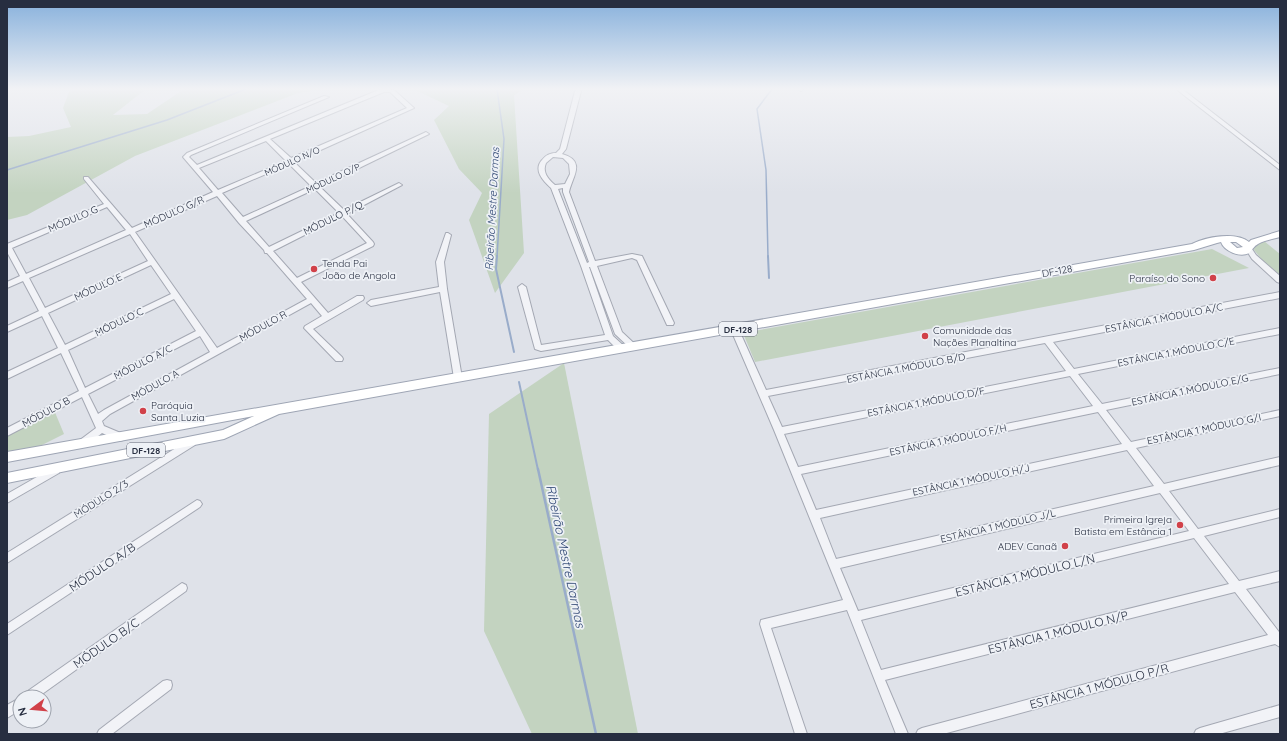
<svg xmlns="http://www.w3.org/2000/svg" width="1287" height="741" viewBox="0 0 1287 741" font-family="Quicksand,sans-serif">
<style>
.green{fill:#c3d3c0}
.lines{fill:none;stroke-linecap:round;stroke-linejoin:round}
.stream-far2{stroke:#99acca;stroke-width:1.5}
.stream-far1{stroke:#99acca;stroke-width:2}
.stream{stroke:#99acca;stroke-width:2.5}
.minor-casing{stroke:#a4a8b3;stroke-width:2}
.major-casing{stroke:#9ea5b4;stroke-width:2}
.minor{fill:#f2f3f7;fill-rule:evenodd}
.major{fill:#fff;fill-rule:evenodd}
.poi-dot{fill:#d14149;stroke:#eef1f6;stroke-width:1.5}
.labels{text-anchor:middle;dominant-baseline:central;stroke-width:3.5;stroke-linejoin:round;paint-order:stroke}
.far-street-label{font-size:9px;fill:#272e40;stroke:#eef1f6}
.shield{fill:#eef1f6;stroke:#636877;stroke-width:1}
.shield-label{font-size:9px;font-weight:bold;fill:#272e40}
.street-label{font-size:10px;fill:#272e40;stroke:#eef1f6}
.poi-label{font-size:10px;fill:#272e40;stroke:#eef1f6;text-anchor:start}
.water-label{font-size:11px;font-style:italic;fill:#314975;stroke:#eef1f6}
.near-street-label{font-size:12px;fill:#272e40;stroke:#eef1f6}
.near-water-label{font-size:13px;font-style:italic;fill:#314975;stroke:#eef1f6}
</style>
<rect width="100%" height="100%" fill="#dfe2e9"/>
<g class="green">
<polygon points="78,89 146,89 113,115 147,114 184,89 324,89 298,93 135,156 27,215 7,220 7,137 29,136 71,127 63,108 69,92"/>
<polygon points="413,89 525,89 514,95 524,253 495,293 469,220 482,193 459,169 434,120 449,106"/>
<polygon points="1264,241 1280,254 1280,275 1263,261 1254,250 1255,245"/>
<polygon points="1212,249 1249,268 755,362 743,333"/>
<polygon points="564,363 638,734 532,734 484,631 489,414"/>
<polygon points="54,410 64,434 38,447 7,453 7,434"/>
</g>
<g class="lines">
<g class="stream-far2">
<polyline points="7,170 167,120 246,89"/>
<polyline points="497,257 504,139 497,89"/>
<polyline points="768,257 766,170 757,109 772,89"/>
</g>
<g class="stream-far1">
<polyline points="497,256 496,269 514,352"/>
<polyline points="768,256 769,278"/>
<polyline points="519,382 538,470"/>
</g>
<polyline class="stream" points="538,469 596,734"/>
<g class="minor-casing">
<g id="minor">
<path d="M 381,89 L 394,90 L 414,108 L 294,162 L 316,183 L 424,133 L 426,132 L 429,134 L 320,187 L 344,210 L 397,184 L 399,183 L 402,185 L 347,214 L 373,242 L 374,244 L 373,246 L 301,282 L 328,313 L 357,296 L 363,296 L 364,298 L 363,300 L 313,329 L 342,357 L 343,359 L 342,361 L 336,361 L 304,328 L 305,326 L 322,316 L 311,303 L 110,414 L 102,421 L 104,426 L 123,434 L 124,437 L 123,440 L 120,441 L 102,433 L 86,446 L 83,447 L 80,446 L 79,443 L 80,440 L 96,428 L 82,397 L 7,436 L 7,428 L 79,391 L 61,353 L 7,379 L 7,372 L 58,348 L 42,316 L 7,332 L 7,326 L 39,311 L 23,281 L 7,288 L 7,282 L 20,276 L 7,252 L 7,244 L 104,204 L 84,179 L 84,177 L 88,177 L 132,228 L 213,192 L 183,157 L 187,153 L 324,96 L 329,97 L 191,155 L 189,157 L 197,165 ZM 384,92 L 390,92 L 407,108 L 291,158 L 270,139 ZM 266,141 L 286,161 L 218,190 L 199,168 ZM 289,164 L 311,186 L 243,217 L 222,193 ZM 315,189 L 339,213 L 269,247 L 246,221 ZM 217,196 L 239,223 L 264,250 L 265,253 L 267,253 L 307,299 L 217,348 L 135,232 ZM 107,207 L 126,230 L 26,274 L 12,248 ZM 342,216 L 367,243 L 297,278 L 273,251 ZM 130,234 L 148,261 L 45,308 L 29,278 ZM 151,265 L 171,294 L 65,345 L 48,313 ZM 174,299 L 196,331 L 85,388 L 68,350 ZM 200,336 L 210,352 L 104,410 L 98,414 L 88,394 Z"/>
<path d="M 578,89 L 581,91 L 566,149 L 562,154 C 587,161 572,177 569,192 L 595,261 L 632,254 L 642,256 L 674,323 L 673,325 L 667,325 L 637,260 L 632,258 L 597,266 L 622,332 L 638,347 L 634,350 L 631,349 L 615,334 L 590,267 L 589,267 L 613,336 L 625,347 L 626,349 L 625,351 L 619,351 L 608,340 L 541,351 L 535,349 L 518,287 L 522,284 L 526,287 L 541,345 L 605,335 L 581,266 L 551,188 C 543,181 533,170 542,160 C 546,155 550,153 556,153 L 560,149 L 575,91 ZM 553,157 L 563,158 L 569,164 L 570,174 L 565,184 L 555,185 C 548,179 542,172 546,163 ZM 563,188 L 563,192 L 589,262 L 587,263 L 558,189 Z"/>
<polygon points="797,89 804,89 801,91"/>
<polygon points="1176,89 1182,89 1280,165 1280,170"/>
<polygon points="446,233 448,233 451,235 444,262 447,289 462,378 461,380 455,380 454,378 440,292 371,306 367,303 371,300 439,287 436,262"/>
<polygon points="1246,246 1250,246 1256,255 1280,276 1280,283 1277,282 1252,259 1245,248"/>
<path d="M 1280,292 L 1280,298 L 1053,342 L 1074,369 L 1280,328 L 1280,334 L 1078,374 L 1102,404 L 1280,368 L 1280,374 L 1106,410 L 1131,442 L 1280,410 L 1280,416 L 1136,448 L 1164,484 L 1280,457 L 1280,465 L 1169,491 L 1198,529 L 1280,509 L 1280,517 L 1204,536 L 1239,581 L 1280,571 L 1280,581 L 1246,589 L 1279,632 L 1280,632 L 1280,647 L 1275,644 L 943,734 L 916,734 L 918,730 L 922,728 L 1268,635 L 1235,592 L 885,680 L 908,734 L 896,734 L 847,610 L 771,628 L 807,734 L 795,734 L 760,624 L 761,620 L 765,619 L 843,600 L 774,430 L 731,330 L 732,328 L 735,327 L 739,330 L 766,390 ZM 1045,343 L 1066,371 L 782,427 L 768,396 ZM 1070,376 L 1093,406 L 798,467 L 784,434 ZM 1098,412 L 1122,444 L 816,510 L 801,474 ZM 1127,450 L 1154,486 L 836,559 L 820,518 ZM 1160,493 L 1189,531 L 858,611 L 840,568 ZM 1194,538 L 1229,584 L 881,670 L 861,620 Z"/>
<polygon points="192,438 195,439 196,442 195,445 7,563 7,553"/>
<polygon points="56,466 59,467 60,470 59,473 7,503 7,494"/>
<polygon points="197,500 200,501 202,504 200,507 7,635 7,624"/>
<polygon points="182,583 186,585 187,588 186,591 38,697 24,697 25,693"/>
<polygon points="167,680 171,681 172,685 171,689 112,734 97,734 99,730 163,681"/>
<polygon points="20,698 20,710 7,718 7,705"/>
<polygon points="1280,705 1280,717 1219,734 1194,734 1196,730 1200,728"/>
</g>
</g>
<g class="major-casing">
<path id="major" d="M 1280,231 L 1280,237 C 1273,239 1265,240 1258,244 C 1254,246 1252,250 1249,253 C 1240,258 1224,251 1221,242 L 1217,243 L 1194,250 L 279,414 L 224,439 L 7,483 L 7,473 L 223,430 L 254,416 L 7,462 L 7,452 L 1192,244 C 1205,237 1236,231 1249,242 L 1251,240 ZM 1230,242 L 1236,242 L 1243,247 L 1237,248 Z"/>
</g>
<use href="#minor" class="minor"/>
<use href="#major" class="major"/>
</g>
<linearGradient id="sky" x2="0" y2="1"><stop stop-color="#88b1dc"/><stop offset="0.46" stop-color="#f1f2f5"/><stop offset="1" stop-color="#f1f2f5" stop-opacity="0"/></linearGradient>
<rect width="1287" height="193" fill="url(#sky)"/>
<g class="poi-dot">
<circle cx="314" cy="269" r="4"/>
<circle cx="1213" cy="278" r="4"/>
<circle cx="925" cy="336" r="4"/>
<circle cx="143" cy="411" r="4"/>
<circle cx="1180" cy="525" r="4"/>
<circle cx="1065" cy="546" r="4"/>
</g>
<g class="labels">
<g class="far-street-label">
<text transform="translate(292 161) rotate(-24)">MÓDULO N/O</text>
<text transform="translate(333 178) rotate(-25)">MÓDULO O/P</text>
</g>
<g class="shield">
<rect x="719" y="322" width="38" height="14" rx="3"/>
<rect x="127" y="443" width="38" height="14" rx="3"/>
</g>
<g class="shield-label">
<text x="738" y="329">DF-128</text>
<text x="146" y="450">DF-128</text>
</g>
<g class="street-label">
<text transform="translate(174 212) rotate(-24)">MÓDULO G/R</text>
<text transform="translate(333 218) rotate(-26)">MÓDULO P/Q</text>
<text transform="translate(73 219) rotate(-23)">MÓDULO G</text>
<text transform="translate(1057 271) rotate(-10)">DF-128</text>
<text transform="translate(98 287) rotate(-25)">MÓDULO E</text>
<text transform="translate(1164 318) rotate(-11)">ESTÂNCIA 1 MÓDULO A/C</text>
<text transform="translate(119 322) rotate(-26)">MÓDULO C</text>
<text transform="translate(263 326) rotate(-29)">MÓDULO R</text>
<text transform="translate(1176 352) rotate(-11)">ESTÂNCIA 1 MÓDULO C/E</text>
<text transform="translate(143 362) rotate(-27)">MÓDULO A/C</text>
<text transform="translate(906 368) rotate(-11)">ESTÂNCIA 1 MÓDULO B/D</text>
<text transform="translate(155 385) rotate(-29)">MÓDULO A</text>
<text transform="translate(1190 390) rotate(-12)">ESTÂNCIA 1 MÓDULO E/G</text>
<text transform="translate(926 402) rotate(-11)">ESTÂNCIA 1 MÓDULO D/F</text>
<text transform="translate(46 412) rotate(-28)">MÓDULO B</text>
<text transform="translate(1204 429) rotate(-12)">ESTÂNCIA 1 MÓDULO G/I</text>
<text transform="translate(948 440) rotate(-12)">ESTÂNCIA 1 MÓDULO F/H</text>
<text transform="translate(971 480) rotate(-12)">ESTÂNCIA 1 MÓDULO H/J</text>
<text transform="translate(101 499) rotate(-32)">MÓDULO 2/3</text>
<text transform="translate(998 526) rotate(-13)">ESTÂNCIA 1 MÓDULO J/L</text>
</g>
<g class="poi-label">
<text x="322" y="263">Tenda Pai<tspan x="322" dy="12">João de Angola</tspan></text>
<text x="1205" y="278" text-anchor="end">Paraíso do Sono</text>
<text x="933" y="330">Comunidade das<tspan x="933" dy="12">Nações Planaltina</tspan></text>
<text x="151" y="405">Paróquia<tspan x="151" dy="12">Santa Luzia</tspan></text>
<text x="1172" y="519" text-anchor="end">Primeira Igreja<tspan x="1172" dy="12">Batista em Estância 1</tspan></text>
<text x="1057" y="546" text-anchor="end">ADEV Canaã</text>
</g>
<g class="water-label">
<text transform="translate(492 209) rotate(-87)">Ribeirão Mestre Darmas</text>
</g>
<g class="near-street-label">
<text transform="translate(102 567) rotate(-34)">MÓDULO A/B</text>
<text transform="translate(1025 575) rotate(-14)">ESTÂNCIA 1 MÓDULO L/N</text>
<text transform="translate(1058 632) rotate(-14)">ESTÂNCIA 1 MÓDULO N/P</text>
<text transform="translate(106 643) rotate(-35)">MÓDULO B/C</text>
<text transform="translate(1099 686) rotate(-15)">ESTÂNCIA 1 MÓDULO P/R</text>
</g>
<g class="near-water-label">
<text transform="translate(566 556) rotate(78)">Ribeirão Mestre Darmas</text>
</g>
</g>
<rect width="1287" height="741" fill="none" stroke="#272e40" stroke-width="16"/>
<g transform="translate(32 709) rotate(254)"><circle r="19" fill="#eef1f6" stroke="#9ea3ad"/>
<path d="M0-3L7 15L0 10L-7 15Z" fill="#d14149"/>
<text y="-6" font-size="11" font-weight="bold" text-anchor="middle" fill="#272e40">N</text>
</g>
</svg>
